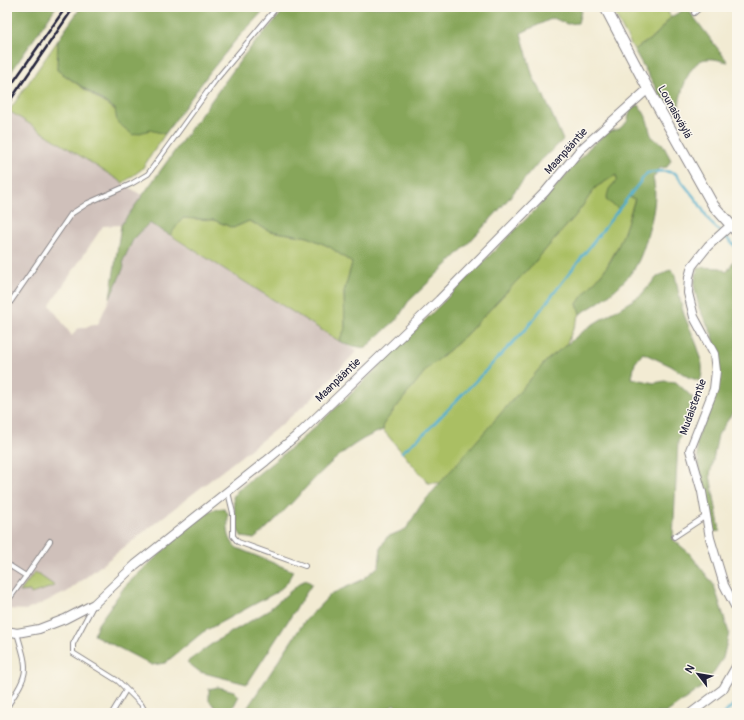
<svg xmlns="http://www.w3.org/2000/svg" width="744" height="720" viewBox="0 0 744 720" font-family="Pangolin,sans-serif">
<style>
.industrial{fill:#cfc0ba}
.green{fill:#aabf64;stroke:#667050}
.forest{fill:#87a65a;stroke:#54644a}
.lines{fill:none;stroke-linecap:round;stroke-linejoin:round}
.stream{stroke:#4baccb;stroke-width:2.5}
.service-casing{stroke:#8a8687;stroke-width:6}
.minor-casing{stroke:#8a8687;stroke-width:10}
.tertiary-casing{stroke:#8a8687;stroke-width:12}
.service{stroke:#fff;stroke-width:4}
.minor{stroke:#fff;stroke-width:8}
.tertiary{stroke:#fff;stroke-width:10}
.rail{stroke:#22223b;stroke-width:2.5}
.labels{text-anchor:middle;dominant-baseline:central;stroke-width:3;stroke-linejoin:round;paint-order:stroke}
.street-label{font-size:11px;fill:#22223b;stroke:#fbf7ec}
</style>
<rect width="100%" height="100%" fill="#fbf7ec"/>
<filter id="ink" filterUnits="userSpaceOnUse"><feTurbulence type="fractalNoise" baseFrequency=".025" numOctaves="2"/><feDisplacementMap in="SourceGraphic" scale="8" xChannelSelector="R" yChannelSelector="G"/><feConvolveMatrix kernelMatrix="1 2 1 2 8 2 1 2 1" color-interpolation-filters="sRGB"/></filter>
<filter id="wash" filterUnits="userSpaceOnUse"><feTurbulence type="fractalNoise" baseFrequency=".012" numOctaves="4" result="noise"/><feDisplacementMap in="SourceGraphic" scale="16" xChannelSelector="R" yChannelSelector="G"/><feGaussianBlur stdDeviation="0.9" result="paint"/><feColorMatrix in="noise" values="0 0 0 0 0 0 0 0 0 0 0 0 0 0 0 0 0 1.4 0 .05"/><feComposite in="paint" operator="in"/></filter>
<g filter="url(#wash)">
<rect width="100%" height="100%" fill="#f2ebd3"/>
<polygon class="industrial" points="7,110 143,196 121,225 103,226 50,305 72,336 77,329 98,324 124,267 123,261 133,240 149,223 357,351 309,401 281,425 67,592 27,610 7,609"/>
<g class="green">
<polygon points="611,7 665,7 671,17 655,36 634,50"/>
<path d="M 58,40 L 57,70 C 91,93 126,122 165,134 L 142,169 L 123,183 L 9,111 Z"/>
<polygon points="616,175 617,180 609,189 635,198 622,239 606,268 577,304 580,314 566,345 547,360 441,483 428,483 383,430 384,423 426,370 460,341 532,265 576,215 596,187"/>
<polygon points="182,218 214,220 233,228 249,221 270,231 308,237 330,247 352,263 344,292 345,329 339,341 170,235"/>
<polygon points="35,572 55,586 31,594 30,591 20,592"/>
</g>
<g class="forest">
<polygon points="7,7 56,7 7,78"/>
<polygon points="81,7 267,7 235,41 210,72 165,134 150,130 133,135 117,122 115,109 57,70 58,40"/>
<polygon points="287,7 505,7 508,10 515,7 582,7 578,23 567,24 553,18 521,33 533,77 543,94 563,140 537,164 500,209 462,250 408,302 398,318 365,348 347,345 339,341 345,329 344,292 352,263 330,247 308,237 270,231 249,221 233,228 214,220 183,218 170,235 149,223 133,240 123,261 124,267 110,298 121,225 245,54"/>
<path d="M 687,8 L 728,62 C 722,61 714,58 707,59 C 690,59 680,93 679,107 L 664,102 L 634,50 L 655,36 L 671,17 Z"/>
<path d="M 639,105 C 642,110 646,115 647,120 C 651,132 648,138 662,143 L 671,160 L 667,167 L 660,168 L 653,178 C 657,193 654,211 650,226 C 646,240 642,257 634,269 C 620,289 600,302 580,314 L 577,304 C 585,290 597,281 606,268 C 621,246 627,223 635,199 L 628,197 L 619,209 L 606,200 L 609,189 L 617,180 L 616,175 L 596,187 L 576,215 L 532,265 L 460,341 L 426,370 L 384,423 L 383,430 C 328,450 298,504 254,539 L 242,537 L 237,529 L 233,497 L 238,490 L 296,444 L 348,397 L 538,207 L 590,147 L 608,132 L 619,129 L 627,122 L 631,108 Z"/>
<path d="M 737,256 L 737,406 L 718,435 L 710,475 L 720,531 L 713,532 L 701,483 L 696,442 L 719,380 L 719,357 L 712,334 L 699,308 L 694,285 L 698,267 L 721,268 L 726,272 C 732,267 732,261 737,256 Z"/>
<path d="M 671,269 L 675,275 C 678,289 680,304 685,317 C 692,335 708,362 700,381 L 688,377 L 671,366 L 643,353 L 635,363 L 632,378 L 654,383 L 665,381 L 676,382 L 693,398 L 678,442 L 673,539 L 690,554 L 714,585 L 729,633 L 723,658 L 706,684 L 666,713 L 401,713 L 394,704 L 386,710 L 386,713 L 244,713 L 304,622 L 331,594 L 362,580 L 379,566 L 381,547 L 387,537 L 406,529 L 421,505 L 547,360 L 590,326 L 641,295 L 657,277 Z"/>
<path d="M 223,508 L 228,513 C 228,527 226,538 237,548 L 293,571 L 287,583 L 277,592 L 203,632 L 165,663 L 152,665 L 94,635 L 98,624 L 125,586 L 192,524 L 212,510 Z"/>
<polygon points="306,580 312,584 247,684 200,672 187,662 216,641 266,612 300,583"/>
<polygon points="218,687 234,691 239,696 230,713 222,713 209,701 209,689"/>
</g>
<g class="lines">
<g class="stream">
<polyline points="402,452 426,432 526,329 647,173 663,171 675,173 698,202 710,222 737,248"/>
<polyline points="725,713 737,701"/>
</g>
</g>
</g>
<g filter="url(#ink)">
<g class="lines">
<g class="service-casing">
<g id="service">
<polyline points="694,13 701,7"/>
<polyline points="7,307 71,214 88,203 131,184 148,174 215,81 277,7"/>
<polyline points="228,492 233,513 233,536 238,542 305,566"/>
<polyline points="674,537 706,516"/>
<polyline points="7,564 26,576 7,602"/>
<polyline points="26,576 50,541"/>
<polyline points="93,606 73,644 73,653 118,681 141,704 146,713"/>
<path d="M 7,707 C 29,672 29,673 17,633"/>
<polyline points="112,713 126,690"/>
</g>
</g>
<g class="minor-casing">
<g id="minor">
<polyline points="730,226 708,246 692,266 689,277 688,293 694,317 714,354 716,371 714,389 690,450 702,492 710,538 724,585 737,610"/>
<polyline points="7,631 17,633 39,629 65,619 94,604 135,565 266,461 302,431 439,300 545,192 580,150 648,89"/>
<polyline points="691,713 723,689 737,665"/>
</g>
</g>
<g class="tertiary-casing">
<polyline id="tertiary" points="605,7 648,89 713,205 737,232"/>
</g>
<use href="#service" class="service"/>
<use href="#minor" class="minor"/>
<use href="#tertiary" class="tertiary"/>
<g class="rail">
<polyline points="7,91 66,7"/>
<polyline points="7,105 74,7"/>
</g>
</g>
</g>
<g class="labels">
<g class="street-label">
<text transform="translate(675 112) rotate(61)">Lounaisväylä</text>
<text transform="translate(566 151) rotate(-48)">Maanpääntie</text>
<text transform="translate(338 380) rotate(-44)">Maanpääntie</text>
<text transform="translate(693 407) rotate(-70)">Mudaistentie</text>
</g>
</g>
<rect width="744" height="720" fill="none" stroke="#fbf7ec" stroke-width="24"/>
<g transform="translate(698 674) rotate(301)" stroke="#fbf7ec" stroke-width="3" paint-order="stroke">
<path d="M0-3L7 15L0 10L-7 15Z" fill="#22223b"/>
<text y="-6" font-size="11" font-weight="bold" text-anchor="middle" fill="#22223b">N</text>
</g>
</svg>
